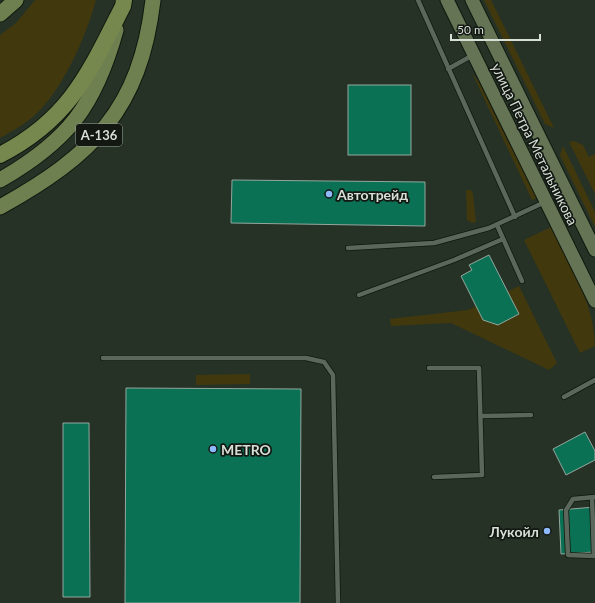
<svg xmlns="http://www.w3.org/2000/svg" width="595" height="603" viewBox="0 0 595 603" font-family="Lato,sans-serif">
<style>
.green{fill:#41390d}
.building{fill:#0a7155;stroke:#93a79e}
.lines{fill:none;stroke-linecap:round;stroke-linejoin:round}
.service-casing{stroke:#0f190f;stroke-width:6}
.secondary-casing{stroke:#0f190f;stroke-width:15}
.primary-casing{stroke:#0f190f;stroke-width:17}
.trunk-casing{stroke:#0f190f;stroke-width:18}
.service{stroke:#5a675a;stroke-width:4.5}
.secondary{stroke:#647455;stroke-width:13}
.primary{stroke:#6f8050;stroke-width:15}
.trunk{stroke:#76884d;stroke-width:16}
.poi-dot{fill:#8eb9fc;stroke:#131813;stroke-width:1.5}
.labels{text-anchor:middle;dominant-baseline:central;stroke-width:3.5;stroke-linejoin:round;paint-order:stroke}
.shield{fill:#131813;stroke:#9ca39c;stroke-width:1}
.shield-label{font-size:13px;font-weight:bold;fill:#d7dfd7}
.street-label{font-size:14px;fill:#d7dfd7;stroke:#131813}
.poi-label{font-size:14px;font-weight:bold;fill:#d7dfd7;stroke:#131813;text-anchor:start}
</style>
<rect width="100%" height="100%" fill="#263226"/>
<g class="green">
<path d="M 35,0 L 96,0 C 86,37 60,97 29,120 C 20,127 10,132 0,138 L 0,35 L 16,23 Z"/>
<polygon points="484,0 491,0 554,128 545,124"/>
<polygon points="472,73 485,90 537,198 532,200"/>
<polygon points="574,141 583,145 589,157 595,154 595,194 569,142"/>
<polygon points="563,146 595,212 595,227 560,155"/>
<polygon points="466,190 471,190 473,194 476,222 472,223 467,220"/>
<path d="M 551,227 C 569,264 595,304 595,346 L 580,353 L 524,240 Z"/>
<polygon points="519,286 557,363 549,370 451,323 391,326 390,319 468,310"/>
<polygon points="250,374 250,384 196,385 196,375"/>
</g>
<g class="building">
<rect x="348" y="85" width="63" height="70"/>
<polygon points="232,180 425,182 425,226 231,223"/>
<polygon points="489,255 519,314 498,325 483,320 461,276 472,270 469,265"/>
<polygon points="126,388 301,389 300,603 125,603"/>
<polygon points="63,423 89,423 90,597 63,597"/>
<polygon points="585,432 595,451 595,460 566,475 553,449"/>
<polygon points="595,507 595,552 561,554 559,510"/>
</g>
<g class="lines">
<g class="service-casing">
<g id="service">
<polyline points="418,0 515,217"/>
<polyline points="448,69 473,55"/>
<polyline points="497,225 522,281"/>
<polyline points="348,248 434,243 489,228 545,202"/>
<polyline points="359,295 454,260 503,239"/>
<polyline points="103,358 306,358 324,362 333,375 338,603"/>
<polyline points="429,368 479,368 482,475 434,477"/>
<polyline points="564,397 595,380"/>
<polyline points="481,416 531,415"/>
<polyline points="592,497 594,556"/>
<polyline points="595,497 573,499 566,510 568,555 595,556"/>
</g>
</g>
<g class="secondary-casing">
<g id="secondary">
<polyline points="447,0 595,301"/>
<polyline points="472,0 595,250"/>
</g>
</g>
<g class="primary-casing">
<g id="primary">
<polyline points="0,14 16,0"/>
<path d="M 0,180 C 68,141 95,106 116,30"/>
<path d="M 0,207 C 93,155 140,110 153,0"/>
</g>
</g>
<g class="trunk-casing">
<path id="trunk" d="M 0,155 C 70,119 89,73 123,6 L 124,0"/>
</g>
<use href="#service" class="service"/>
<use href="#secondary" class="secondary"/>
<use href="#primary" class="primary"/>
<use href="#trunk" class="trunk"/>
</g>
<g class="poi-dot">
<circle cx="329" cy="194" r="4"/>
<circle cx="213" cy="449" r="4"/>
<circle cx="547" cy="531" r="4"/>
</g>
<g class="labels">
<rect class="shield" x="76" y="124" width="46" height="22" rx="3"/>
<g class="shield-label">
<text x="99" y="135">А-136</text>
</g>
<g class="street-label">
<text transform="translate(535 144) rotate(64)">улица Петра Метальникова</text>
</g>
<g class="poi-label">
<text x="337" y="194">Автотрейд</text>
<text x="221" y="449">METRO</text>
<text x="539" y="531" text-anchor="end">Лукойл</text>
</g>
</g>
<path d="M451 34v6h89v-6" fill="none" stroke="#d7dfd7" stroke-width="2"/>
<text x="457" y="34" font-size="12" fill="#d7dfd7" stroke="#131813" stroke-width="3" paint-order="stroke">50 m</text>
</svg>
